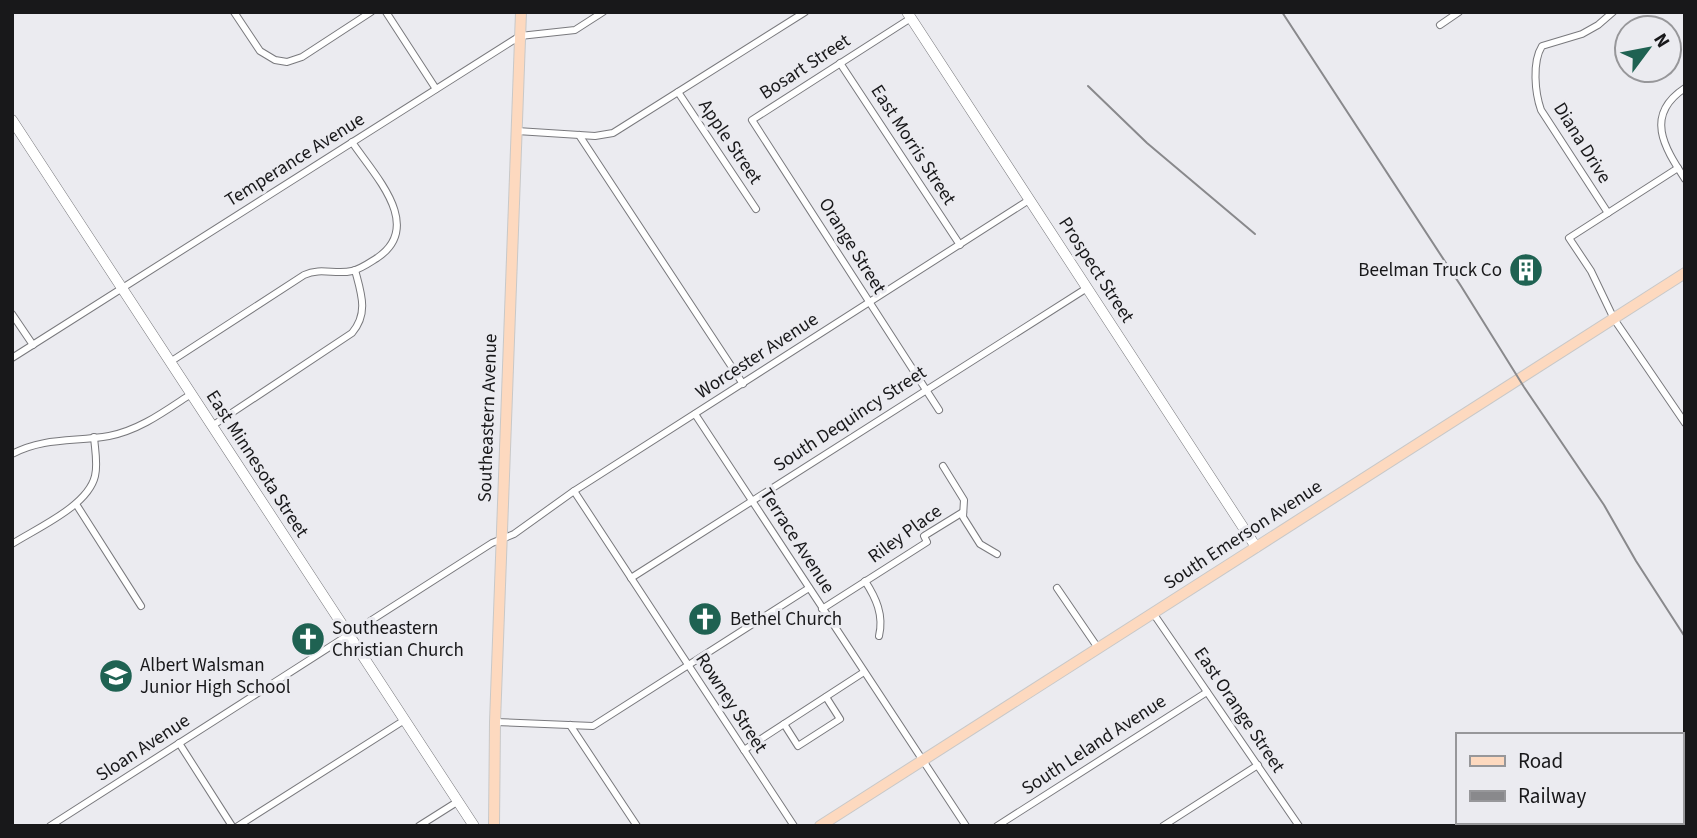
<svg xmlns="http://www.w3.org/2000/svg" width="1697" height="838" viewBox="0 0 1697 838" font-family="'Source Sans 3',sans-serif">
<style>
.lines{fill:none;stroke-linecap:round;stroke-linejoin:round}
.street-casing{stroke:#79797d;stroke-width:8}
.secondary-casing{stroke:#79797d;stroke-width:11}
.primary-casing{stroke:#c8c8c8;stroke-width:12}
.street{stroke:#fff;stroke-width:6}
.secondary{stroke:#fff;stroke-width:10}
.primary{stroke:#fdd9bf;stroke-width:10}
.rail{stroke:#89898c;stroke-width:2}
.labels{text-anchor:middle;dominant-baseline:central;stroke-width:6;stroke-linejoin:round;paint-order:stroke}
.street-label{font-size:19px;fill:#18181a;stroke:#ebebf0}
.poi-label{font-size:19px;fill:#18181a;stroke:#ebebf0;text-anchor:start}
</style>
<rect width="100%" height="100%" fill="#ebebf0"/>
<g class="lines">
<g class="street-casing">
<g id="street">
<polyline points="234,12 260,51 275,60 287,62 302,57 371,12"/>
<polyline points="386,12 436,89"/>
<polyline points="911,18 752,120 939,410"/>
<polyline points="1440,25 1459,12"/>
<polyline points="840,63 960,245"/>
<path d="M 1685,88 C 1644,115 1664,147 1685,179"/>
<polyline points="678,92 756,209"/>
<polyline points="517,131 595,136 613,133 805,12"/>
<polyline points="579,135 743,384"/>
<polyline points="1678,168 1569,238 1591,271 1614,319 1685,423"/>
<path d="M 1608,213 L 1541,110 C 1535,93 1532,62 1542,46 L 1582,34 L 1598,25 L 1613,12"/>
<polyline points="12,314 33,345"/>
<polyline points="12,358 520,36 575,30 603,12"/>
<path d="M 170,362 L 304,275 C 321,267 335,275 352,271 C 361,269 369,263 377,258 C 425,226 374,175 352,142"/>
<polyline points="695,414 966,826"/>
<path d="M 212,426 L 352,333 C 369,313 361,293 355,270"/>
<path d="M 12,454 C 44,437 75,442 109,436 C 140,430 165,411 191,394"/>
<polyline points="943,466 964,500 963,517 980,544 997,554"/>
<polyline points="574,491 794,826"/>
<polyline points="76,504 141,606"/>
<path d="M 12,544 C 37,528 88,506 95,476 C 98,464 95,450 94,437"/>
<polyline points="631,578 1087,288"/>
<path d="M 865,581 C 876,598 884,615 879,636"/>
<polyline points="1057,588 1098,648"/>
<polyline points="822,609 927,542 924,536 963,512"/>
<polyline points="1153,613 1299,826"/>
<polyline points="495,722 593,726 809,588"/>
<polyline points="784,724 798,746 840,719 826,697"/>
<polyline points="570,725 637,826"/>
<polyline points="179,743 232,826"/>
<polyline points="744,750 864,672"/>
<polyline points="50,826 492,543 514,534 574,491 1029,200"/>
<polyline points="238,826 403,721"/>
<polyline points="419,826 457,802"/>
<polyline points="997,826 1207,692"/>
<polyline points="1163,826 1258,765"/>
</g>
</g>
<g class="secondary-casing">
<g id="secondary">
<polyline points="907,12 1256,547"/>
<polyline points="12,120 474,826"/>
</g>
</g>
<g class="primary-casing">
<g id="primary">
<polyline points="494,826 495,722 521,12"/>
<polyline points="820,826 1685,273"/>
</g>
</g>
<use href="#street" class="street"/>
<use href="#secondary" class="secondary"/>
<use href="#primary" class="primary"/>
<g class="rail">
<polyline points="1282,12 1461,286 1524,387 1604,505 1636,561 1685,637"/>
<polyline points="1088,86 1147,143 1255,234"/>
</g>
</g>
<defs>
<g id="building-disc" transform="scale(1.75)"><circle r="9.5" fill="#1f6252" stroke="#ebebf0"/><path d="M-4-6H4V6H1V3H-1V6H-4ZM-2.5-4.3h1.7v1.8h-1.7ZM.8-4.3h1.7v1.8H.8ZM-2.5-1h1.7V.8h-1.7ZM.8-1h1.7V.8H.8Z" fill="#fff"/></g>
<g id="church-disc" transform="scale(1.75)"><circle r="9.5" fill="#1f6252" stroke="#ebebf0"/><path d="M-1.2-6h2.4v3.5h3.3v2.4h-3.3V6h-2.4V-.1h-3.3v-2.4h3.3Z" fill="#fff"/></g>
<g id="school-disc" transform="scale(1.75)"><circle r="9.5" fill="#1f6252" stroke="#ebebf0"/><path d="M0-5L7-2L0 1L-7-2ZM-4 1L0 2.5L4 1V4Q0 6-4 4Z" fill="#fff"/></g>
</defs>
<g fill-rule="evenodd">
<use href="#building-disc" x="1526" y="270"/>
<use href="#church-disc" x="705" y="619"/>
<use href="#church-disc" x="308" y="639"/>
<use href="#school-disc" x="116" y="676"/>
</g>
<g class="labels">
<g class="street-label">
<text transform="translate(805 67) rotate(-33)">Bosart Street</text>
<text transform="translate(730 142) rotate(56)">Apple Street</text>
<text transform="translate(1582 143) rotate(58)">Diana Drive</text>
<text transform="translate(913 145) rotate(57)">East Morris Street</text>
<text transform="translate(295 160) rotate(-32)">Temperance Avenue</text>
<text transform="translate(852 246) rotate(58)">Orange Street</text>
<text transform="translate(1096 270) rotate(57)">Prospect Street</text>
<text transform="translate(757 356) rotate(-33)">Worcester Avenue</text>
<text transform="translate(488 418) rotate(-88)">Southeastern Avenue</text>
<text transform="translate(850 419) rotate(-33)">South Dequincy Street</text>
<text transform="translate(257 464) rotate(57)">East Minnesota Street</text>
<text transform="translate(905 534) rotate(-36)">Riley Place</text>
<text transform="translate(1243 535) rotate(-33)">South Emerson Avenue</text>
<text transform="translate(797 541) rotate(57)">Terrace Avenue</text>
<text transform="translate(731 703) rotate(57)">Rowney Street</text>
<text transform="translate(1239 710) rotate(56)">East Orange Street</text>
<text transform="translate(1094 745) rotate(-33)">South Leland Avenue</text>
<text transform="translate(143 748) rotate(-33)">Sloan Avenue</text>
</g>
<g class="poi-label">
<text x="1502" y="270" text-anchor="end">Beelman Truck Co</text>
<text x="730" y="619">Bethel Church</text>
<text x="332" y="628">Southeastern<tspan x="332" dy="22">Christian Church</tspan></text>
<text x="140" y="665">Albert Walsman<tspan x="140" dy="22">Junior High School</tspan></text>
</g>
</g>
<rect width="1697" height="838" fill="none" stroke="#18181a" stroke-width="28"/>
<rect x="1456" y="733" width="228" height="91" fill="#ebebf0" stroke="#97979a" stroke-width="2"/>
<rect x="1470" y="756" width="35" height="10" fill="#fdd9bf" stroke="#97979a" stroke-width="2"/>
<text x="1518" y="768" font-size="21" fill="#18181a">Road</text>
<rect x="1470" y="791" width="35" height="10" fill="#89898c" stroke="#97979a" stroke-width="2"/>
<text x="1518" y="803" font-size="21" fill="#18181a">Railway</text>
<g transform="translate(1648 49) rotate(58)"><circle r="33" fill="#ebebf0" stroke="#97979a" stroke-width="2"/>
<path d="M0-5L12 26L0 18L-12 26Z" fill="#1f6252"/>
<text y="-10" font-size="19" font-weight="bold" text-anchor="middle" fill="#18181a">N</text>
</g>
</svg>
